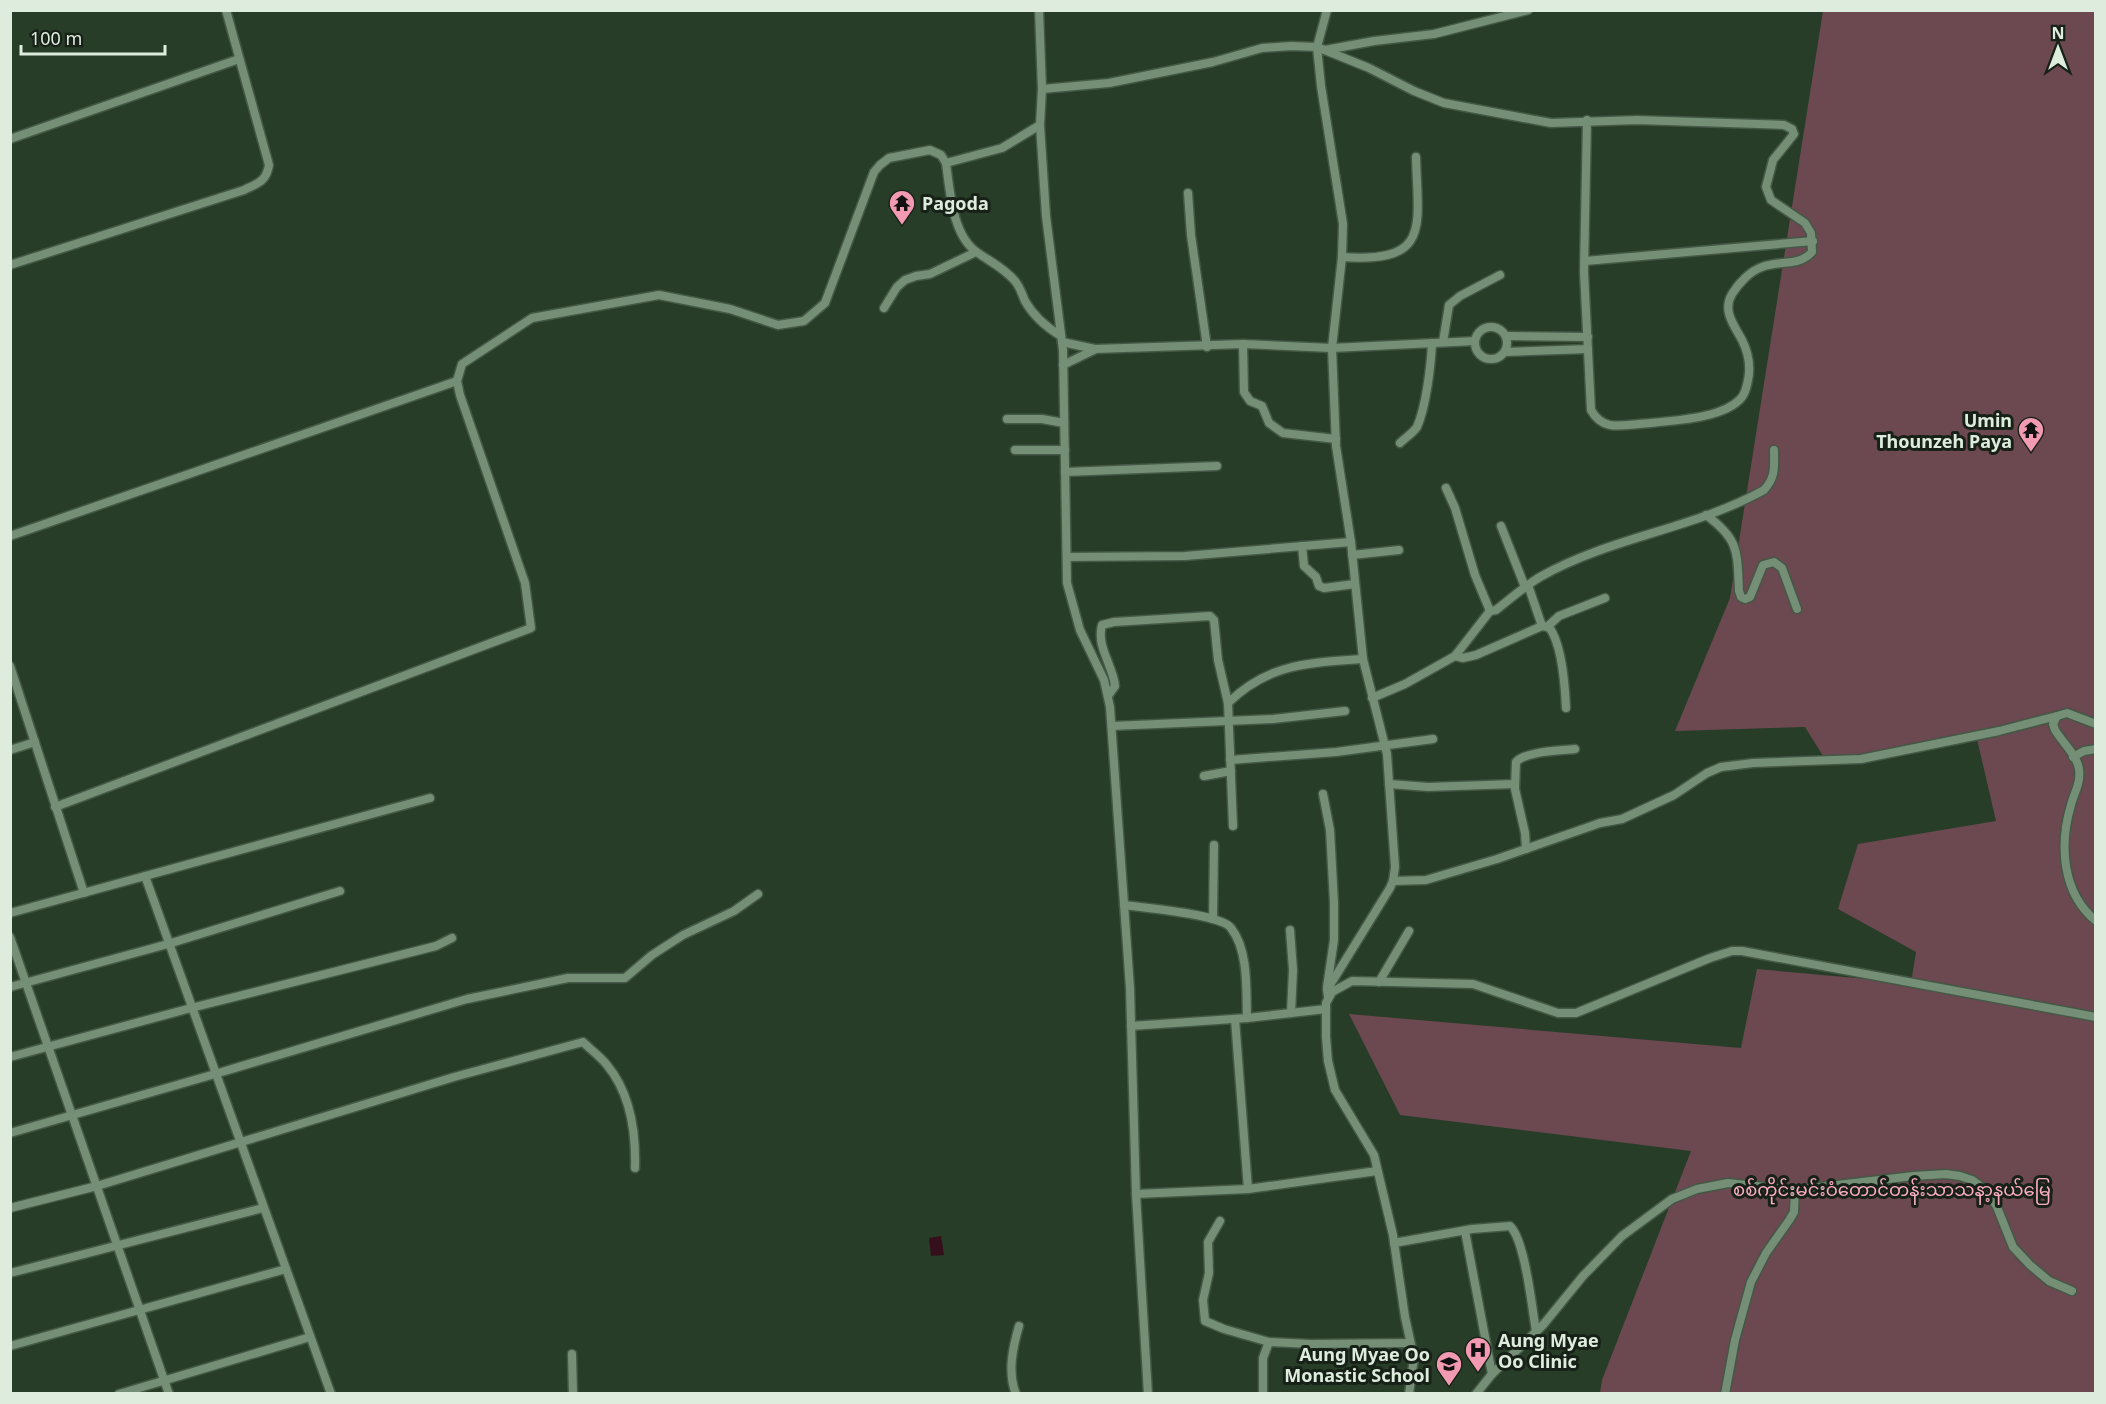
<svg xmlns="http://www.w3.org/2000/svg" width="2106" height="1404" viewBox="0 0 2106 1404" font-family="'Noto Sans','Noto Sans Myanmar',sans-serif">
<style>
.park{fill:#6c4851}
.water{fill:#360f1c}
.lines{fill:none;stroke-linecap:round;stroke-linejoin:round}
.street-casing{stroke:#445846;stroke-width:11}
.street{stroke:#758e76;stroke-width:8}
.labels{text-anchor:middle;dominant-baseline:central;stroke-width:6;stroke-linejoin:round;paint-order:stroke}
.poi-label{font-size:18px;font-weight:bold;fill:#deecde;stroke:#172117;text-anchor:start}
.park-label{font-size:18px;fill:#faacc0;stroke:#172117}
</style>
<rect width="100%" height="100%" fill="#273d28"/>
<polygon class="park" points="1823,11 2095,11 2095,1393 1600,1393 1602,1380 1691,1151 1400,1115 1349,1014 1741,1048 1757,969 1911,983 1916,952 1838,909 1858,844 1996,821 1977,739 1825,759 1805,727 1675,731 1730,598"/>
<polygon class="water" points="941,1236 944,1255 931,1256 929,1238"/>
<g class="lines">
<g class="street-casing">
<g id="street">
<polyline points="1039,10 1042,89 1040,125 1046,216 1063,350 1067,583 1080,630 1104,680 1110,707 1130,988 1136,1194 1148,1394"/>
<polyline points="1327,10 1317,47 1321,86 1343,224 1342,257 1332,348 1336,446 1351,542 1363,659 1387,754 1395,867 1393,881 1390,888 1327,990 1328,996"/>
<polyline points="1325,50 1374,41 1434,34 1528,10"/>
<path d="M 1042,89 L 1109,83 L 1213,62 L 1262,48 L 1291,46 L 1317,47 L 1369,68 L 1414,91 L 1444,103 L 1551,123 L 1637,120 L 1784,125 L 1792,129 L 1794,134 L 1773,160 L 1766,187 L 1771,200 L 1805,223 L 1811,233 L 1812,252 C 1799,267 1779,260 1762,267 C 1750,271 1738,284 1732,294 C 1722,311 1734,325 1742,340 C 1748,352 1751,366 1748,380 C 1747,385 1746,392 1742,397 C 1724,420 1666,421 1639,424 C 1619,426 1602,430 1591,410 L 1584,272 L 1587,120"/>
<polyline points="10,139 239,59"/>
<path d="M 946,163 C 950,191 952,236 978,253 C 991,262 1004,268 1015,281 C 1020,287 1022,294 1025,301 C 1034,317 1046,327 1061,336"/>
<polyline points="1188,193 1191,235 1207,347"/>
<path d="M 1342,257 C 1431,263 1418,228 1416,157"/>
<polyline points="1585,261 1813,241"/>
<path d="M 10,265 L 244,190 C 258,183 266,182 269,165 L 226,10"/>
<polyline points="884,308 897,287 905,280 916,276 930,274 976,252"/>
<circle cx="1491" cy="343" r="16"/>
<polyline points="1507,336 1588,337"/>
<polyline points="1062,342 1095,349 1243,344 1332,348 1475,341"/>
<polyline points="1443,342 1449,305 1460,296 1500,275"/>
<polyline points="1243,344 1244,392 1250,401 1262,406 1269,423 1283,433 1336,439"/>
<polyline points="1505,352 1588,349"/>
<polyline points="1063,365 1094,350"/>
<polyline points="1007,419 1042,419 1064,423"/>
<path d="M 1400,443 C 1405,438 1413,433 1417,427 C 1426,407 1431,365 1432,343"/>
<polyline points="1015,450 1065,450"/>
<polyline points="1065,472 1217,466"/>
<polyline points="1446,488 1455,508 1475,575 1490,611"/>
<path d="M 1706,515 C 1740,540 1737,552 1739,591 L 1741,597 L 1745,599 L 1750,597 L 1763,565 L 1774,562 L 1782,568 L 1797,609"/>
<polyline points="1501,526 1525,587"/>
<polyline points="10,536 457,381"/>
<polyline points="1302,546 1304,566 1316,577 1319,586 1324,588 1355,584"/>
<polyline points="1352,555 1399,550"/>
<polyline points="1067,557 1185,556 1351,542"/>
<polyline points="1528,585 1542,626"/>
<polyline points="1547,627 1559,616 1605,598"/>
<path d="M 1455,656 L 1463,658 L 1476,655 L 1542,626 L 1549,627 C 1562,644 1565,686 1566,708"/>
<polyline points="10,666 84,893"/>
<path d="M 1108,696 L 1115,686 C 1113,665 1096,647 1102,625 L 1114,622 L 1210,616 L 1214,620 L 1218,660 L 1228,703 L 1233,826"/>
<path d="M 1372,698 L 1405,684 L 1455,656 L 1490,611 L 1496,610 C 1510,599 1525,586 1540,577 C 1610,537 1694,529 1764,490 C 1776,477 1774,467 1774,450"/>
<path d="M 1228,703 C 1269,663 1309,663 1363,659"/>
<path d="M 2096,724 L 2067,713 L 2057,716 L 2053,724 L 2055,730 C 2062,742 2077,755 2079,769 C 2081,783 2074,793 2071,805 C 2059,845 2062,893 2096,921"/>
<polyline points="1112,726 1273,719 1345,711"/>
<polyline points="10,750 35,742"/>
<polyline points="2073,757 2084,751 2096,749"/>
<polyline points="1230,760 1336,752 1433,739"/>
<polyline points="1204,776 1231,771"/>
<polyline points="1389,784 1428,787 1515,784"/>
<polyline points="1323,794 1330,830 1334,903 1334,940 1327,987"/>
<polyline points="55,807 531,628 525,583 460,395 457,381 462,364 532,318 659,295 730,309 778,325 804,321 825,303 874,172 880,165 889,158 930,150 941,155 946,163 1002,148 1040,125"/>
<path d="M 1526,849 L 1525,833 L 1515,789 L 1516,762 C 1526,751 1559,751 1575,749"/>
<polyline points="145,876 331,1394"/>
<polyline points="1393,881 1426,880 1497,859 1600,823 1622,819 1674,795 1707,773 1721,767 1753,763 1861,759 1999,731 2057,716"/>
<path d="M 1124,905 C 1144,908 1221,914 1231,928 C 1249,951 1246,991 1247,1018"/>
<polyline points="10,913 430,798"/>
<polyline points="1213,919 1214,845"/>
<polyline points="1290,930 1293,970 1291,1013"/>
<polyline points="10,937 169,1394"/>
<polyline points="1379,982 1409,931"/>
<polyline points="10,987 168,944 340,891"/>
<polyline points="1235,1019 1248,1189"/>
<polyline points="1131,1026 1247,1018 1326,1009"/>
<polyline points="10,1057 191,1008 436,946 452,938"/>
<polyline points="10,1133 215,1074 467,999 568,978 625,978 652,955 683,935 734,911 758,894"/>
<polyline points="1136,1194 1248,1189 1377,1171"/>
<path d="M 10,1208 L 97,1186 L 454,1077 L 583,1042 C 591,1050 601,1057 607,1065 C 631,1094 636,1132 635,1168"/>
<polyline points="1220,1221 1208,1242 1209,1273 1203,1300 1205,1321 1224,1329 1269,1342 1311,1344 1409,1343"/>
<polyline points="1465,1231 1492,1374"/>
<path d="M 1394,1243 L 1472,1229 L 1510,1226 C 1525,1240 1532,1308 1536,1331"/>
<polyline points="10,1273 263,1208"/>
<polyline points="10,1346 286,1269"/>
<polyline points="572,1354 573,1394"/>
<polyline points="119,1394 310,1337"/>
<path d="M 1016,1394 C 1007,1372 1013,1347 1019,1326"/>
<polyline points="1263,1394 1263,1358 1269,1342"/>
<polyline points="1409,1394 1414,1358 1405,1317 1393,1235 1374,1155 1335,1090 1328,1061 1326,1037 1326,1003 1332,992 1352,981 1473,984 1558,1013 1576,1013 1710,958 1732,951 1742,951 2096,1017"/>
<polyline points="1476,1394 1492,1374 1543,1325 1583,1276 1622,1236 1672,1199 1697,1189 1728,1183 1795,1190 1913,1176 1946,1174 1960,1176 1972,1180 1987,1191 1997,1207 2013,1247 2030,1265 2049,1281 2072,1291"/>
<polyline points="1725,1394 1735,1340 1751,1282 1766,1253 1790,1219 1794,1212 1795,1190"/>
</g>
</g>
<use href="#street" class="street"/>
</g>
<defs>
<g id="temple-pin" transform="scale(1.35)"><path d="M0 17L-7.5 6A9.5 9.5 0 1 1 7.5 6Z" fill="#f19ab1" stroke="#172117"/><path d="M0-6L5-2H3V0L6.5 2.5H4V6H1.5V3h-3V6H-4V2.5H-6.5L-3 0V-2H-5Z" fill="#111"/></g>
<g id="hospital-pin" transform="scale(1.35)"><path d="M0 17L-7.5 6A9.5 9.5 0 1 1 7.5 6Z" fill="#f19ab1" stroke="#172117"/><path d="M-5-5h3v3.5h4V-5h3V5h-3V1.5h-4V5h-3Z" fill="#111"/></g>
<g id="school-pin" transform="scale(1.35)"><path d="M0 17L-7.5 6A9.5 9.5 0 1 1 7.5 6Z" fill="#f19ab1" stroke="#172117"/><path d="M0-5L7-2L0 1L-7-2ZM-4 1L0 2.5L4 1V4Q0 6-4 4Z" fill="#111"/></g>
</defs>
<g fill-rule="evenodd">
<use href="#temple-pin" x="902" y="203"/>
<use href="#temple-pin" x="2031" y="430"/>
<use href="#hospital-pin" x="1478" y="1350"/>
<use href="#school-pin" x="1449" y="1364"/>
</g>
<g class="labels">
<g class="poi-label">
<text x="922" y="203">Pagoda</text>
<text x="2012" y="420" text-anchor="end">Umin<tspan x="2012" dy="21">Thounzeh Paya</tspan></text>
<text x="1498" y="1340">Aung Myae<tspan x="1498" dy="21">Oo Clinic</tspan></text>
<text x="1430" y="1354" text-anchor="end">Aung Myae Oo<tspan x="1430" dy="21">Monastic School</tspan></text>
</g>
<g class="park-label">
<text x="1892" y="1189">စစ်ကိုင်းမင်းဝံတောင်တန်းသာသနာ့နယ်မြေ</text>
</g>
</g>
<rect width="2106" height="1404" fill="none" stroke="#deecde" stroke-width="24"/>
<g transform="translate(2058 48)" stroke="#172117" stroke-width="4.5" paint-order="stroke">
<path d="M0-4.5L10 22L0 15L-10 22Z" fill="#deecde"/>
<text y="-9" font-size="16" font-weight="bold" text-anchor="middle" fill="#deecde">N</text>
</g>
<path d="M21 45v9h144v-9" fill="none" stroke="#deecde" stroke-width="3"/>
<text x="30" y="45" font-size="18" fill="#deecde" stroke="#172117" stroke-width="4.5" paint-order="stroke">100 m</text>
</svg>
